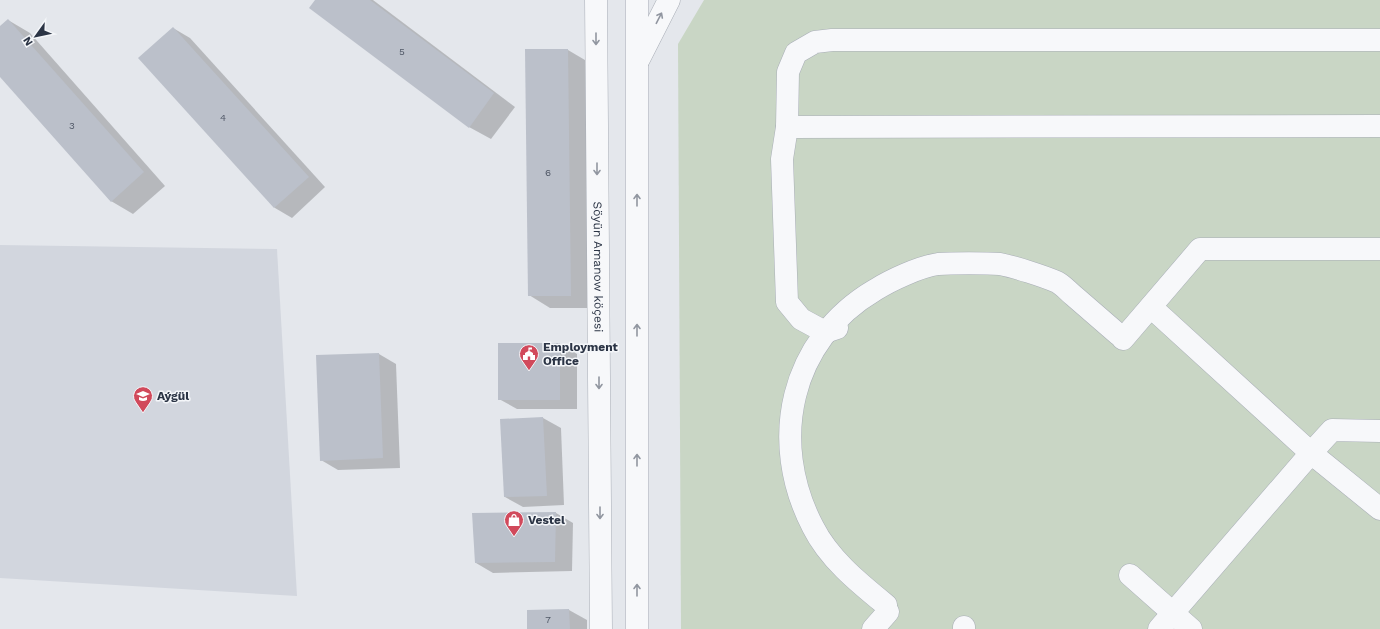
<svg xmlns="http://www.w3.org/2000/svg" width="1380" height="629" viewBox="0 0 1380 629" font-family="'Work Sans',sans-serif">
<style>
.built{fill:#d2d6de}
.green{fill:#c9d6c5}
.shadow{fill:#0003}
.building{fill:#bbc0ca}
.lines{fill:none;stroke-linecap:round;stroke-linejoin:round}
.minor-casing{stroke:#a9aeb7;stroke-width:23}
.minor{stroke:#f7f8fa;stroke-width:22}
.oneway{stroke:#9196a0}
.labels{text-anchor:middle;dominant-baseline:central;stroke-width:3;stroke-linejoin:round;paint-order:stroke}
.number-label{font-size:10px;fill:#4f5766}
.street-label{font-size:12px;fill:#2b3445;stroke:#f4f6f9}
.poi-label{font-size:12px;font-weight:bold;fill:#2b3445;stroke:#f4f6f9;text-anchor:start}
</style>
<rect width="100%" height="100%" fill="#e4e7ec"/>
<polygon class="built" points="0,245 277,249 297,596 0,578"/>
<polygon class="green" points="704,0 1380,0 1380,629 681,629 678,44"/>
<g class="shadow">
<polygon points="317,0 373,0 515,107 491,139 469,127"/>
<polygon points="8,20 30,33 165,186 133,214 111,201 0,75 0,28"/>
<polygon points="173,28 190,38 325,187 292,218 275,208 140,58"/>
<polygon points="526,50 568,50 590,63 592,308 550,308 529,295"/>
<polygon points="560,344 577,354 577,409 517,409 499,399"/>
<polygon points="379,354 396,364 400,468 338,470 321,460"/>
<polygon points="543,418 561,428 564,505 523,507 505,497 501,420"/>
<polygon points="556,513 573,523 572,571 493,573 476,563"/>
<polygon points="569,610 587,620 587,629 528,629 528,611"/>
</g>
<g class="building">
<polygon points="315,0 370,0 494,93 469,128 309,8"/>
<polygon points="8,19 144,172 111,202 0,77 0,26"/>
<polygon points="173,27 309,177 274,208 138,58"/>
<polygon points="525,49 568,49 571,296 528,296"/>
<rect x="498" y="343" width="62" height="57"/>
<polygon points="379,353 383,458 320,461 316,355"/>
<polygon points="543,417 547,496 504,497 500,419"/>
<polygon points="556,512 555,562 475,563 472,513"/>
<polygon points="569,609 570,629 527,629 527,610"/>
</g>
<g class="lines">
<g class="minor-casing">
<g id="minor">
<path id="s1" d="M 596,0 L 601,629"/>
<polyline points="637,0 637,629"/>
<polyline points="1380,40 832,40 815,42 796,53 788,72 787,127 1380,126"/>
<polyline points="639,59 669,0"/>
<polyline points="787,127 782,159 787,302 801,319 825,332 837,328"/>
<polyline points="1151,307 1311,453 1332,430 1380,431"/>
<polyline points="1123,339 1200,249 1380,249"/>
<polyline points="1130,575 1191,629"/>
<path d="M 886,605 C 859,583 829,559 813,527 C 768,441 790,340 875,290 C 891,280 919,267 938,264 C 951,263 987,263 1000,264 C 1015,267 1043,276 1057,282 C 1063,285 1069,292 1074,296 C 1089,309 1104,322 1119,335"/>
<polyline points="964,627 964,629"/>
<polyline points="873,629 888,612"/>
<polyline points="1159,629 1311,453 1380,509"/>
</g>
</g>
<use href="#minor" class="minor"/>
</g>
<defs><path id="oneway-shaft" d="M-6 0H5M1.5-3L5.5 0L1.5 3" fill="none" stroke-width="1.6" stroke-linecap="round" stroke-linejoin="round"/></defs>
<g class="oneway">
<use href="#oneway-shaft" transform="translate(659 18) rotate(-63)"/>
<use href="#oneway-shaft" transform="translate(596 39) rotate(90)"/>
<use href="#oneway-shaft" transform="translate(597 169) rotate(90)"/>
<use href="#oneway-shaft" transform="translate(637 200) rotate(-90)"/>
<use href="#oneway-shaft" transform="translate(637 330) rotate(-90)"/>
<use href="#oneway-shaft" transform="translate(599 383) rotate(90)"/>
<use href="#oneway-shaft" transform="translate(637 460) rotate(-90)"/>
<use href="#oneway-shaft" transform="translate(600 513) rotate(90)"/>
<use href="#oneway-shaft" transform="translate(637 590) rotate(-90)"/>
</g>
<defs>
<g id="civic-pin" transform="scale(1)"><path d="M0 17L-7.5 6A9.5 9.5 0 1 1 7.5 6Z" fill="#d1495b" stroke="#f4f6f9"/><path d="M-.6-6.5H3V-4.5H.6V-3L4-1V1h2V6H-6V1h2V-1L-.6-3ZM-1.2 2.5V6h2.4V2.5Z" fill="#fff"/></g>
<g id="school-pin" transform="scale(1)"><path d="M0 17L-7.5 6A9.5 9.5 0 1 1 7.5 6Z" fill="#d1495b" stroke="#f4f6f9"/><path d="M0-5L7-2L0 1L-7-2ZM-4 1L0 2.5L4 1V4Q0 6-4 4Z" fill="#fff"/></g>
<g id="shop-pin" transform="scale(1)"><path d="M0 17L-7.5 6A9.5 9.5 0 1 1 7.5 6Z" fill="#d1495b" stroke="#f4f6f9"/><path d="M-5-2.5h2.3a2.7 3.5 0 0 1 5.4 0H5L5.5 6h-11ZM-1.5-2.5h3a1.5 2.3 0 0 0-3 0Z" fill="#fff"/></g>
</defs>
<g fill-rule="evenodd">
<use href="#civic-pin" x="529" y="354"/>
<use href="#school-pin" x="143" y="396"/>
<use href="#shop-pin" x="514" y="520"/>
</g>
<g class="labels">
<g class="number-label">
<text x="402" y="51">5</text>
<text x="223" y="117">4</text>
<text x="72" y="125">3</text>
<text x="548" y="172">6</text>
<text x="548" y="619">7</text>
</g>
<g class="street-label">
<text stroke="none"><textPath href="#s1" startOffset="267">Söyün Amanow köçesi</textPath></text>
</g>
<g class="poi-label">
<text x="543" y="347">Employment<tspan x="543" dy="14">Office</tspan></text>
<text x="157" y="396">Aýgül</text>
<text x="528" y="520">Vestel</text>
</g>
</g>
<g transform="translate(36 36) rotate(237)" stroke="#f4f6f9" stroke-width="3" paint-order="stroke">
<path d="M0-3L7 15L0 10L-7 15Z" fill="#2b3445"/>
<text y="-6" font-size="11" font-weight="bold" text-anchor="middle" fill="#2b3445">N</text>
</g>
</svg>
